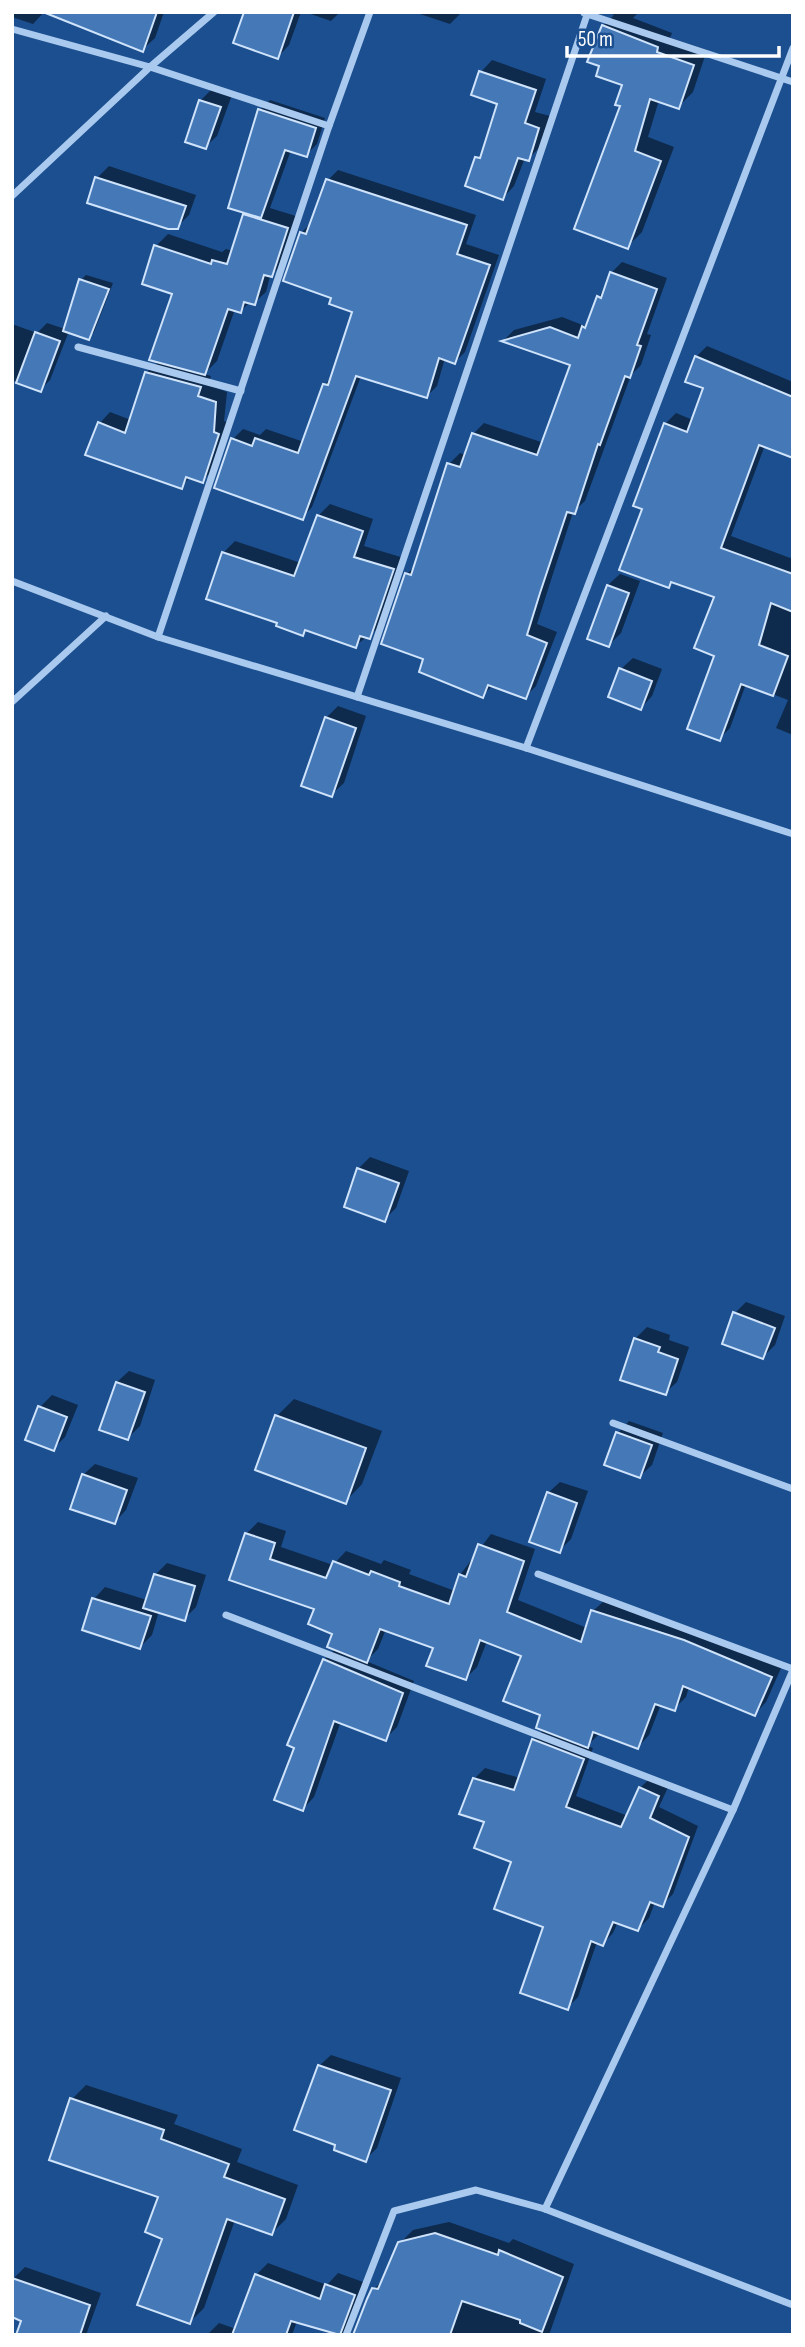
<svg xmlns="http://www.w3.org/2000/svg" width="805" height="2347" viewBox="0 0 805 2347" font-family="'Sofia Sans Condensed',sans-serif">
<style>
.shadow{fill:#0007}
.building{fill:#4478b7;stroke:#cfe3fa;stroke-width:2}
.lines{fill:none;stroke-linecap:round;stroke-linejoin:round}
.minor{stroke:#a9c9ee;stroke-width:7}
</style>
<rect width="100%" height="100%" fill="#1b4f8f"/>
<g class="shadow">
<polygon points="12,12 164,12 155,38 142,50 44,12 33,24 12,17"/>
<polygon points="248,12 301,12 289,45 278,57"/>
<polygon points="305,12 340,12 331,21"/>
<polygon points="414,12 462,12 450,24"/>
<polygon points="608,12 639,12 633,18 672,33 670,38 707,50 693,92 678,107 659,100 648,137 674,147 642,232 627,247 624,84 602,65 603,26 614,15"/>
<polygon points="492,60 546,79 535,112 550,116 540,147 528,159 525,158 514,186 503,198 477,158 484,151 500,103 481,72"/>
<polygon points="212,89 232,95 217,136 205,147 187,141 201,100"/>
<polygon points="270,100 325,118 317,144 306,155 291,150 270,208 299,217 283,264 270,276 266,292 254,303 250,302 241,311 235,309 217,361 204,374 211,376 208,385 227,392 224,421 229,423 213,470 202,481 191,477 181,486 100,423 110,412 131,420 147,372 159,361 174,293 156,246 168,234 222,252 226,249 233,251 248,212 260,110"/>
<polygon points="109,166 196,195 189,215 177,227 97,178"/>
<polygon points="338,170 476,215 466,244 499,255 465,352 455,362 445,358 437,386 427,396 361,376 312,507 302,518 233,439 243,429 260,435 266,429 304,442 324,385 332,377 354,311 333,297 301,233 312,222 328,180"/>
<polygon points="622,262 667,278 647,334 651,335 641,365 631,375 585,501 573,512 551,580 537,624 557,632 536,686 525,697 493,685 482,696 426,658 407,574 416,565 449,464 460,453 466,455 473,434 484,423 544,443 572,364 504,340 514,330 562,317 585,326 611,273"/>
<polygon points="86,275 113,283 94,332 89,338 69,331 50,380 40,390 12,380 12,324 37,333 47,323 65,329 81,280"/>
<polygon points="707,346 793,382 793,456 765,445 731,536 793,559 793,735 776,728 788,700 746,684 730,728 719,739 716,596 674,581 668,586 644,508 665,424 676,413 693,420 705,387 696,357"/>
<polygon points="330,504 373,519 364,546 404,558 381,626 355,646 308,629 302,634 279,622 223,553 235,541 301,563 318,516"/>
<polygon points="620,574 640,581 621,633 609,645 608,585"/>
<polygon points="633,658 662,669 652,696 641,708 621,669"/>
<polygon points="338,706 366,716 344,783 332,794 326,718"/>
<polygon points="370,1157 409,1171 396,1208 384,1220 358,1169"/>
<polygon points="746,1302 785,1316 775,1345 763,1357 735,1313"/>
<polygon points="647,1327 670,1335 669,1340 689,1347 677,1382 665,1393 635,1339"/>
<polygon points="129,1371 155,1380 140,1426 128,1438 117,1382"/>
<polygon points="52,1395 78,1405 65,1437 53,1449 27,1439 40,1407"/>
<polygon points="294,1399 382,1431 362,1484 345,1502 277,1416"/>
<polygon points="629,1421 663,1433 652,1465 640,1476 618,1433"/>
<polygon points="95,1464 138,1478 126,1510 115,1522 83,1475"/>
<polygon points="560,1482 588,1491 571,1539 559,1551 548,1493"/>
<polygon points="258,1522 286,1531 281,1547 333,1565 346,1551 381,1564 384,1560 411,1570 409,1574 455,1591 460,1575 491,1534 535,1549 518,1600 587,1628 593,1611 605,1600 782,1666 766,1702 755,1714 689,1687 686,1697 674,1709 661,1704 649,1735 638,1747 599,1734 587,1746 593,1748 576,1796 628,1816 640,1788 651,1777 669,1785 659,1807 698,1826 673,1894 662,1905 655,1902 649,1918 638,1929 618,1922 613,1933 603,1944 597,1942 578,1997 567,2008 545,1926 513,1861 487,1821 474,1779 485,1768 520,1778 533,1740 544,1729 523,1655 487,1641 477,1667 466,1678 435,1647 386,1629 378,1649 366,1661 414,1681 397,1727 385,1739 341,1721 314,1797 303,1809 296,1747 324,1660 335,1649 334,1633 316,1608 246,1534"/>
<polygon points="167,1563 206,1575 196,1607 184,1619 159,1611 152,1635 140,1647 94,1599 105,1587 147,1600 155,1575"/>
<polygon points="331,2055 401,2078 377,2148 365,2160 319,2066"/>
<polygon points="86,2085 178,2115 174,2124 242,2149 237,2162 298,2185 286,2219 272,2233 235,2220 204,2308 190,2322 164,2238 160,2196 72,2099"/>
<polygon points="449,2222 509,2243 513,2239 574,2264 549,2335 353,2335 374,2289 385,2278 400,2243 413,2230"/>
<polygon points="268,2263 327,2285 338,2273 366,2283 353,2323 341,2335 297,2321 292,2335 207,2335 219,2323 236,2329 256,2275"/>
<polygon points="25,2267 101,2293 86,2335 18,2335 23,2320 13,2279"/>
</g>
<g class="building">
<polygon points="43,12 157,12 143,52"/>
<polygon points="244,12 294,12 278,59 233,43"/>
<polygon points="602,25 658,47 657,52 694,65 679,109 650,99 635,151 661,161 628,249 574,229 620,106 615,105 622,85 596,76 599,66 587,62"/>
<polygon points="479,71 536,90 525,123 539,128 529,161 518,158 503,200 465,186 475,157 480,158 497,104 471,95"/>
<polygon points="199,100 221,107 206,149 185,142"/>
<polygon points="258,109 316,128 307,157 285,150 261,218 228,208"/>
<polygon points="95,177 186,206 178,229 168,229 87,203"/>
<polygon points="326,179 467,225 457,254 490,265 455,364 439,358 427,398 356,376 303,520 214,488 231,438 252,446 255,438 298,453 323,384 328,385 352,312 329,304 331,298 283,281 300,232 306,234"/>
<polygon points="243,214 288,228 272,277 264,275 255,305 244,302 241,313 228,309 205,375 149,360 172,294 142,284 154,245 211,264 212,260 227,264"/>
<polygon points="610,272 657,289 637,345 641,346 630,378 625,376 600,445 598,444 575,514 567,512 540,593 527,635 547,643 526,699 488,685 483,698 419,672 423,659 381,644 405,573 411,575 447,463 460,467 472,433 537,455 570,365 501,341 550,327 578,338 582,326 585,328 597,296 601,298"/>
<polygon points="79,279 109,289 89,340 63,331"/>
<polygon points="35,332 60,341 41,392 16,383"/>
<polygon points="695,356 793,397 793,458 759,445 721,548 793,574 793,612 771,603 759,645 788,656 773,696 741,684 720,741 687,729 714,656 694,648 714,597 671,582 669,588 619,570 642,509 633,506 664,423 687,432 703,388 685,382"/>
<polygon points="145,372 201,387 198,396 216,402 214,432 219,434 203,483 186,477 182,489 85,455 98,422 125,433"/>
<polygon points="317,515 363,531 354,557 394,569 370,639 360,636 356,648 305,630 303,636 276,626 277,623 206,599 222,552 294,576"/>
<polygon points="607,585 629,593 609,647 587,639"/>
<polygon points="619,668 652,681 641,710 608,697"/>
<polygon points="325,717 356,728 332,797 301,786"/>
<polygon points="357,1168 399,1183 385,1222 344,1207"/>
<polygon points="733,1312 775,1328 763,1359 722,1344"/>
<polygon points="634,1338 660,1347 658,1352 678,1359 666,1395 620,1380"/>
<polygon points="116,1382 145,1392 128,1440 99,1430"/>
<polygon points="38,1406 67,1417 54,1451 25,1440"/>
<polygon points="275,1415 366,1448 346,1504 255,1470"/>
<polygon points="616,1432 652,1445 640,1478 604,1465"/>
<polygon points="82,1474 127,1490 115,1524 70,1509"/>
<polygon points="547,1492 577,1503 560,1553 529,1542"/>
<polygon points="245,1533 275,1543 270,1559 326,1578 333,1561 369,1575 371,1571 400,1582 399,1586 449,1604 459,1574 466,1577 478,1544 524,1561 507,1612 581,1642 591,1610 684,1640 772,1677 755,1716 683,1686 675,1711 655,1704 638,1749 593,1732 588,1748 536,1728 540,1715 503,1701 521,1656 480,1640 466,1680 426,1666 433,1648 380,1629 367,1663 327,1647 332,1634 308,1624 314,1609 229,1580"/>
<polygon points="154,1574 195,1586 185,1621 143,1608"/>
<polygon points="92,1598 151,1616 140,1649 82,1630"/>
<polygon points="323,1659 403,1693 386,1741 334,1721 303,1811 274,1800 294,1748 287,1745"/>
<polygon points="532,1739 584,1759 566,1807 621,1827 639,1787 659,1796 650,1818 689,1837 663,1907 650,1902 638,1931 613,1922 603,1946 591,1941 568,2010 520,1993 543,1927 494,1909 511,1862 474,1848 484,1822 459,1814 473,1778 514,1790"/>
<polygon points="318,2065 391,2090 366,2162 334,2150 335,2145 294,2130"/>
<polygon points="70,2098 164,2130 161,2139 229,2164 224,2177 285,2199 272,2235 227,2219 190,2324 137,2305 162,2239 145,2232 158,2197 49,2160"/>
<polygon points="435,2233 498,2255 499,2250 563,2277 542,2332 520,2323 520,2320 462,2301 450,2335 353,2335 367,2299 372,2288 378,2289 398,2242"/>
<polygon points="255,2274 320,2299 325,2284 355,2295 340,2335 291,2321 286,2335 232,2335"/>
<polygon points="12,2278 90,2305 80,2335 16,2335 21,2321 12,2317"/>
</g>
<g class="lines">
<g class="minor">
<polyline points="584,13 793,82"/>
<polyline points="12,29 150,67 329,126"/>
<polyline points="12,196 150,67 214,12"/>
<polyline points="78,347 241,391"/>
<polyline points="12,581 158,637 526,748 793,834"/>
<polyline points="158,637 329,126 370,12"/>
<polyline points="357,697 588,12"/>
<polyline points="12,702 106,616"/>
<polyline points="526,748 793,48"/>
<polyline points="613,1423 793,1489"/>
<polyline points="538,1574 793,1669"/>
<polyline points="226,1615 733,1810"/>
<polyline points="545,2209 733,1810 793,1670"/>
<polyline points="346,2335 394,2211 476,2190 545,2209 793,2305"/>
</g>
</g>
<rect width="805" height="2347" fill="none" stroke="#ffffff" stroke-width="28"/>
<path d="M567 46v10h212v-10" fill="none" stroke="#ffffff" stroke-width="3.5"/>
<text x="578" y="46" font-size="21" fill="#ffffff" stroke="#1b4f8f" stroke-width="5" paint-order="stroke">50 m</text>
</svg>
